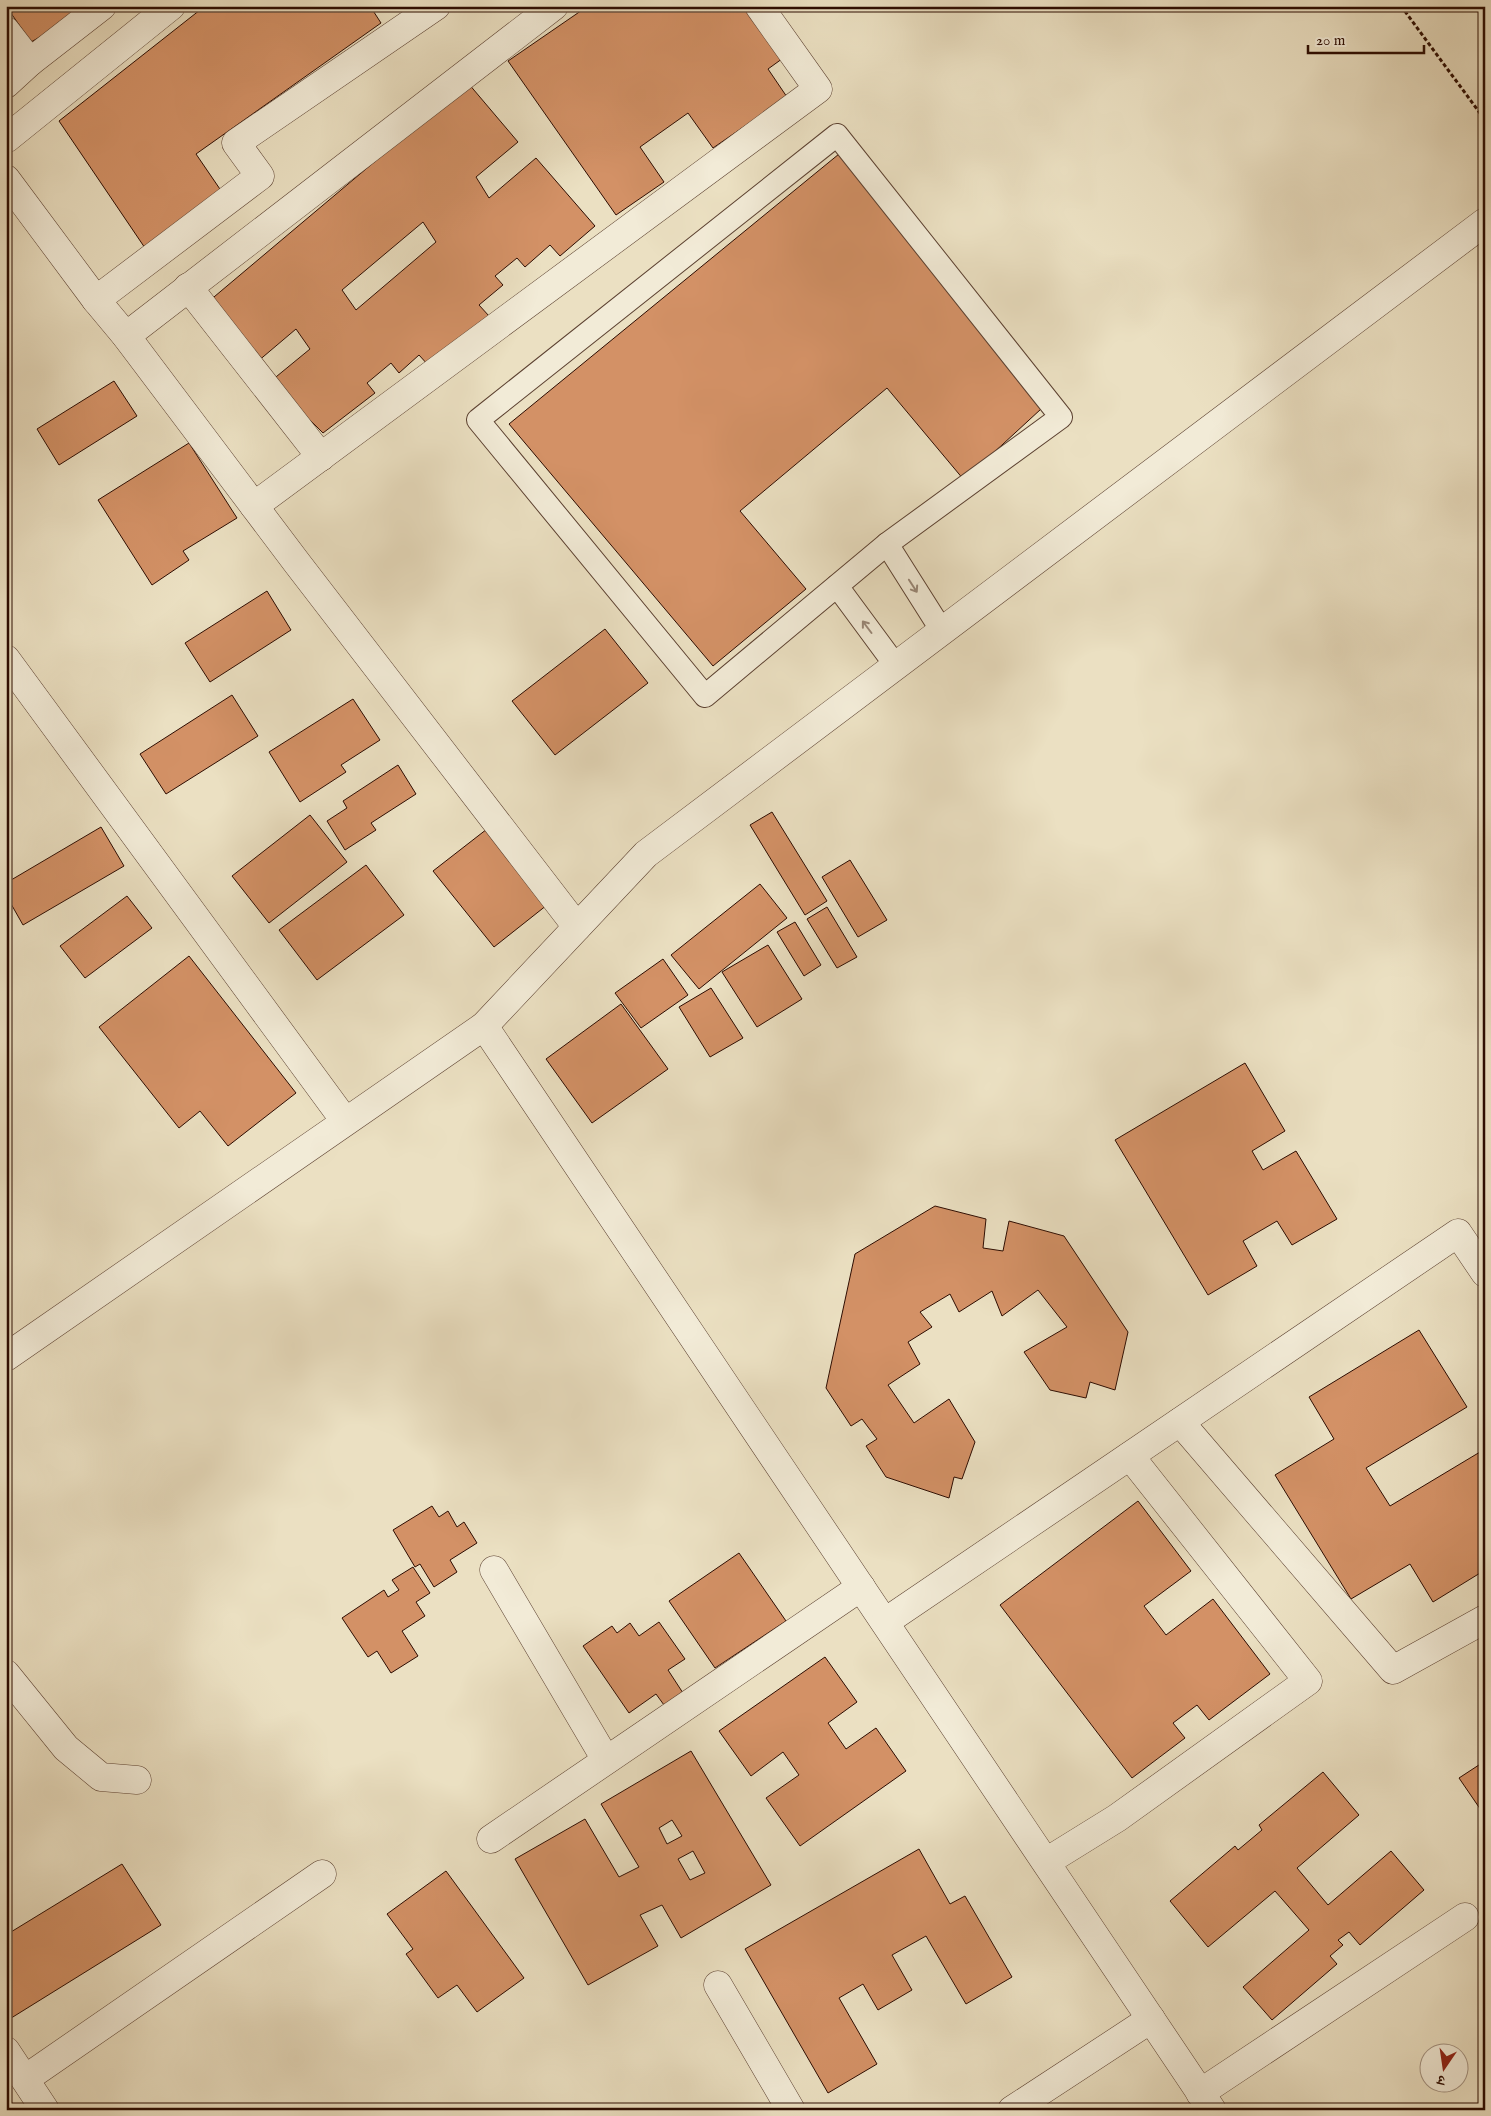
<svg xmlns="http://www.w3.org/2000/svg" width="1491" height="2116" viewBox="0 0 1491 2116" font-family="'IM FELL English','Noto Serif Devanagari',serif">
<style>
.building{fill:#d39166;stroke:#2d0c01;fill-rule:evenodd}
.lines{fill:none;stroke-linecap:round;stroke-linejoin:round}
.lane-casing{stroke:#5c4131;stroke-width:24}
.street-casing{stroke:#5c4131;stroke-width:29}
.path{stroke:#2d0c01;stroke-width:3;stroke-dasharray:4 2.5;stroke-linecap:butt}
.lane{stroke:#f2ebd7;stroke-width:22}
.street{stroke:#f2ebd7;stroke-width:28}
.oneway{stroke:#998777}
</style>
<rect width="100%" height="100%" fill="#ebe0c2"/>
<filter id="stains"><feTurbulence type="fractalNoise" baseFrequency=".004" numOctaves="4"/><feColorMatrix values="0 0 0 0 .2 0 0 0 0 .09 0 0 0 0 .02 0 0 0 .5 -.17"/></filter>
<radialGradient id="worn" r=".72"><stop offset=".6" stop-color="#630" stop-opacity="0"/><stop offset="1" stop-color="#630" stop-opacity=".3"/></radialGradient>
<g class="building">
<polygon points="6,6 68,6 75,17 31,42"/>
<polygon points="205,6 370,6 381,23 196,154 224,195 145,248 59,121"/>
<polygon points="588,6 751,6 786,56 768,69 787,97 713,148 688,113 640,147 664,182 616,215 508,61"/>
<path d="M 468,83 L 518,142 L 476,177 L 489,198 L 536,158 L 595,226 L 560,256 L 550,245 L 525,267 L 517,258 L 495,276 L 503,285 L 479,305 L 489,316 L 429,366 L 419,355 L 399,373 L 391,363 L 367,383 L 375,393 L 323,433 L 271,381 L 310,349 L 296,329 L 257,362 L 208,302 ZM 423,222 L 436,242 L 356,310 L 342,290 Z"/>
<polygon points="839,154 1041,409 964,480 887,388 740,511 806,589 713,666 509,424"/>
<polygon points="114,381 137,416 59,465 37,429"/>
<polygon points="189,443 237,518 183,551 189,560 152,585 98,500"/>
<polygon points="267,591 291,630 210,682 185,643"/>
<polygon points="605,629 648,683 555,755 512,701"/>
<polygon points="232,695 258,736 166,794 140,754"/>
<polygon points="353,699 380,740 341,765 346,772 300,802 269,752"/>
<polygon points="398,765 416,794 371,823 376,830 345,850 327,821 347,808 343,801"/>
<polygon points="772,812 827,901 805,915 750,825"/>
<polygon points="310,815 347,862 269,923 232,876"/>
<polygon points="101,827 124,866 23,925 6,895 6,883"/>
<polygon points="487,829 547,905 494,947 433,871"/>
<polygon points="850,860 887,920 858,937 822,877"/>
<polygon points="366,865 404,915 317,980 279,930"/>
<polygon points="760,884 787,918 699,989 671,955"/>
<polygon points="127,896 152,928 85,978 60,946"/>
<polygon points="827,907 857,957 837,968 807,919"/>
<polygon points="795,922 821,965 804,976 777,932"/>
<polygon points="768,945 802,999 757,1027 722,972"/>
<polygon points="189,956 296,1093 228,1146 200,1111 179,1128 99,1027"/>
<polygon points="663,959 688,995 641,1028 615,993"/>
<polygon points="711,988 743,1038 710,1057 679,1007"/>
<polygon points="621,1004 668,1069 592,1123 546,1059"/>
<polygon points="1245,1063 1285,1131 1252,1151 1263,1170 1296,1151 1337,1219 1292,1245 1277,1221 1253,1235 1243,1241 1257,1266 1208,1295 1115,1140"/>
<polygon points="935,1206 986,1219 983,1248 1003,1251 1009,1221 1064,1236 1128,1332 1115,1390 1090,1382 1086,1398 1050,1390 1024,1352 1067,1327 1038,1290 1002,1316 992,1291 959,1312 950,1294 920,1312 932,1327 908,1342 920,1364 888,1385 914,1423 949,1399 975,1442 962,1479 954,1477 949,1498 886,1477 866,1446 877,1439 862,1419 851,1426 826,1388 855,1254"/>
<polygon points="1419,1330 1467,1407 1366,1468 1390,1506 1485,1449 1485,1570 1433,1602 1410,1564 1351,1599 1275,1475 1334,1439 1309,1397"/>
<polygon points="1138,1501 1191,1571 1144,1606 1166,1635 1213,1599 1270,1674 1209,1720 1197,1705 1173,1723 1185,1738 1132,1778 1000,1605"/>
<polygon points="432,1506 439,1517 448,1511 457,1527 464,1522 477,1543 450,1560 457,1572 434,1587 420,1564 415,1567 393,1530"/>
<polygon points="739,1553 786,1621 715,1668 669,1601"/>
<polygon points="413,1567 430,1593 416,1602 425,1616 402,1631 418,1656 391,1673 377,1651 368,1657 342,1618 384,1590 388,1597 399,1590 392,1580"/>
<polygon points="659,1622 685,1659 668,1670 683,1693 664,1705 656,1694 629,1713 583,1646 612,1626 617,1633 630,1623 639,1636"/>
<polygon points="825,1657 857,1702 828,1723 846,1749 876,1728 906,1771 800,1846 766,1798 799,1775 783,1752 751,1776 719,1731"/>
<path d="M 691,1751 L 771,1885 L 681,1938 L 662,1905 L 640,1915 L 658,1946 L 588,1985 L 515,1859 L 585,1819 L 619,1877 L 639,1867 L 601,1804 ZM 672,1820 L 682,1836 L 667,1844 L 659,1828 ZM 693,1851 L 705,1873 L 690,1880 L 678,1859 Z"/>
<polygon points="1485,1761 1485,1816 1459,1778"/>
<polygon points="1323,1772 1359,1815 1297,1868 1328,1905 1391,1851 1424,1890 1360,1945 1349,1932 1338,1940 1343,1945 1330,1956 1337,1964 1272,2020 1243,1987 1309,1930 1275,1891 1208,1947 1170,1901 1235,1846 1238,1850 1262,1830 1259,1825"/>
<polygon points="919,1849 950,1904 965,1896 1012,1977 966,2004 926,1936 892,1955 912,1990 878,2010 863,1984 839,1998 877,2064 828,2093 745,1949"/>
<polygon points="122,1864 161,1925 8,2020 6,1935"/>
<polygon points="446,1871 524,1978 477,2012 457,1985 438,1998 406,1954 413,1949 387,1914"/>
</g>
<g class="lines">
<g class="lane-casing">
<g id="lane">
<polygon points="837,135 1061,417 887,544 705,696 478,420"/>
<polyline points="887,544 942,631"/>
<polyline points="837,586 896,666"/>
</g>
</g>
<g class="street-casing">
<g id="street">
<polyline points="6,31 30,62 102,6"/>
<polyline points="6,84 30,62"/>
<polyline points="6,139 171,6"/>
<polyline points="6,179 96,300 126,336 297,563 577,927"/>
<polyline points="188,287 321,457"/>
<polyline points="96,300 260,176 236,143 436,6"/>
<polyline points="126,336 554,6"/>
<polyline points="254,506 818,89 759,6"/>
<polyline points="6,659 345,1121"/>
<polyline points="484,1026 1212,2110"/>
<polyline points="6,1357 484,1026 646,854 1485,222"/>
<polyline points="1180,1422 1393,1670 1485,1619"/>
<polyline points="494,1570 606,1760"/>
<polyline points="885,1622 1458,1233 1485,1273"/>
<polyline points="6,1674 66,1748 101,1777 137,1780"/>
<polyline points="491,1839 861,1587"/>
<polyline points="1046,1862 1117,1818 1308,1681 1130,1456"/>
<polyline points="718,1985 791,2110"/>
<polyline points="6,2051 45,2110"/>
<polyline points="25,2079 322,1874"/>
<polyline points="1200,2093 1465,1917"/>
<polyline points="1012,2110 1151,2019"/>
</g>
</g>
<polyline class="path" points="1401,6 1485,120"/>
<use href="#lane" class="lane"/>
<use href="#street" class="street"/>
</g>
<defs><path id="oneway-shaft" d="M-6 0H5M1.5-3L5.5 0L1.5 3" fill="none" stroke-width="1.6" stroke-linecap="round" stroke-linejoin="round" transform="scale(1.25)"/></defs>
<g class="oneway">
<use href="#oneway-shaft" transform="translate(913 586) rotate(57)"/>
<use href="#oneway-shaft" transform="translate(867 627) rotate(-127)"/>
</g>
<rect width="1491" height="2116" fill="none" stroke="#ebe0c2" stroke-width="25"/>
<rect x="8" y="8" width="1476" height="2101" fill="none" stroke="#2d0c01" stroke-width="2.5"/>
<rect x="12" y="12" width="1466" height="2091" fill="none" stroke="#2d0c01"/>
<g transform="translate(1444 2068) rotate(193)"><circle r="24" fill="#f2ebd7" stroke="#a39281"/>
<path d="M0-4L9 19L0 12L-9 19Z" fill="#8f2418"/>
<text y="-8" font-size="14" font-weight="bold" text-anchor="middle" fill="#2d0c01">उ</text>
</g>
<path d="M1308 45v8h116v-8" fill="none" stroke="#2d0c01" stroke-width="2.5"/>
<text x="1316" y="45" font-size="15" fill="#2d0c01" stroke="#f2ebd7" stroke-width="4" paint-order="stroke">20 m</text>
<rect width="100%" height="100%" filter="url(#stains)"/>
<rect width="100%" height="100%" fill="url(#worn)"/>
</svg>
